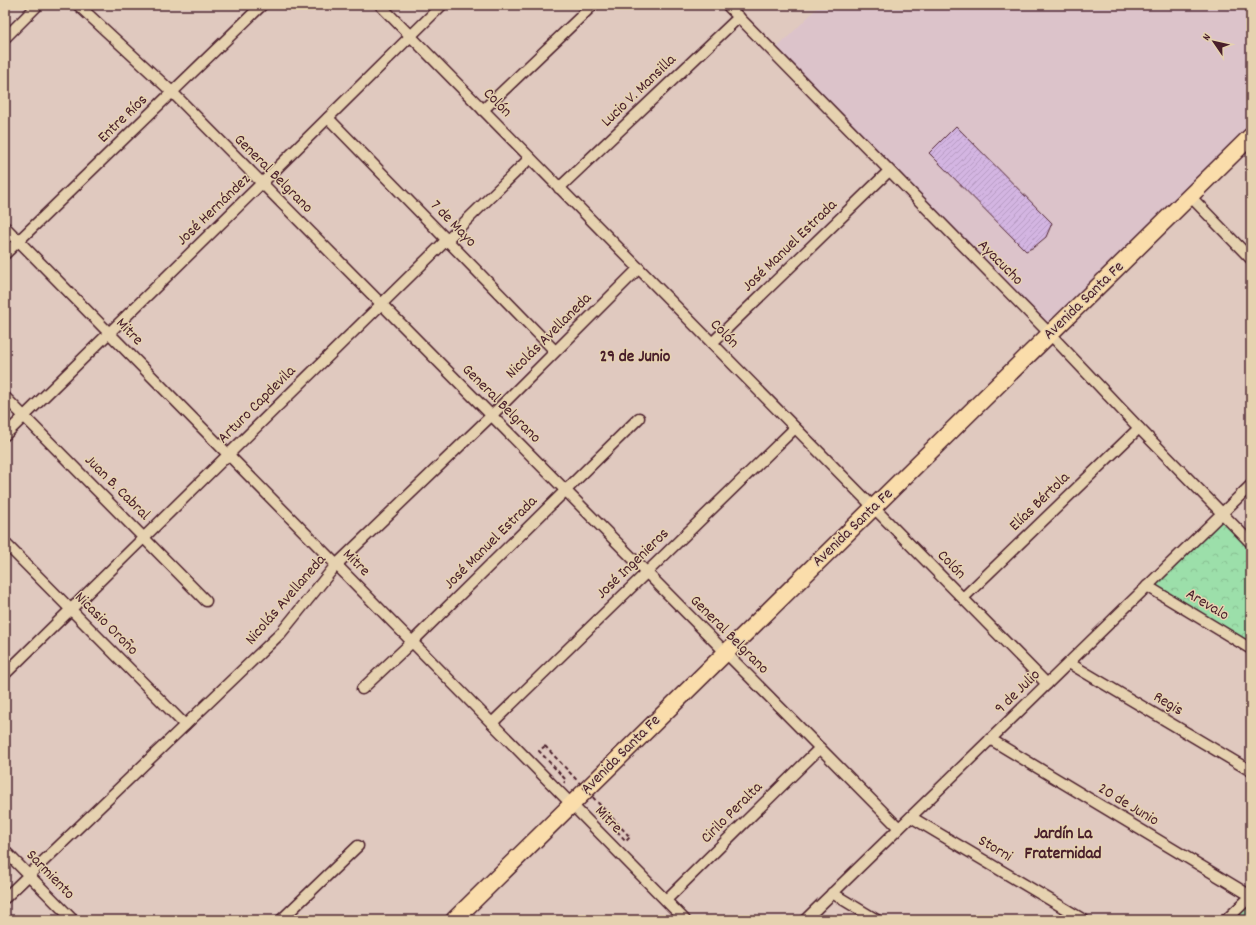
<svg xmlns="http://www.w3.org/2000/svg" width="1256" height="925" viewBox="0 0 1256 925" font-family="Dekko,sans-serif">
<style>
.built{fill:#dcc3ca}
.park{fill:url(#park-crowns);stroke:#737f6a}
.building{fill:url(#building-hatch);stroke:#4a1f2b}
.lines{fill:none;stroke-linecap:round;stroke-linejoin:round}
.minor-casing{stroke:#4a1f2b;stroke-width:13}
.primary-casing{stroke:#4a1f2b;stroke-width:19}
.path{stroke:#4a1f2b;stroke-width:2;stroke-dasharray:4 3;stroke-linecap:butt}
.minor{stroke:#e6d2b0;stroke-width:10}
.primary{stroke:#faddab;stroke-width:16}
.path-bridge{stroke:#4a1f2b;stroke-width:2;stroke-dasharray:4 3;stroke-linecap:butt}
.labels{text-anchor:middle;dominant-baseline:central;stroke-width:3;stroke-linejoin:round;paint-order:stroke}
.street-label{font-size:16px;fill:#4a1f2b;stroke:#e6d2b0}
.neighbourhood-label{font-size:17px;font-weight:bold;fill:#4a1f2b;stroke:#e6d2b0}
</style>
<defs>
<pattern id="park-crowns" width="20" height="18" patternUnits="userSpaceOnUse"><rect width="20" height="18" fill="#9cdfaa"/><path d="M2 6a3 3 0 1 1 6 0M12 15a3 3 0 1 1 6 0" fill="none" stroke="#88bf92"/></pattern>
<pattern id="building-hatch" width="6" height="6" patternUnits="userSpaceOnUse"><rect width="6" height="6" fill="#d3b5e2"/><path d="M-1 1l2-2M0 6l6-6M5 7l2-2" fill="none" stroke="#b79bc2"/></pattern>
</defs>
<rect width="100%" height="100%" fill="#e0c9bf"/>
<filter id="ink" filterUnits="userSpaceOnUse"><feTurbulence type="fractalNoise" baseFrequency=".025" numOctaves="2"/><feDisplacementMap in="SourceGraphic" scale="8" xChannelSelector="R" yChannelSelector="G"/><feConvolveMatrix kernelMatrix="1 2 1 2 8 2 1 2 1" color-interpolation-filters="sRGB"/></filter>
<g filter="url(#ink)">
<polygon class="built" points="820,5 1251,5 1251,136 1050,334 773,52"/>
<g class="park">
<polygon points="1222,513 1251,543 1251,649 1147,586"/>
<polygon points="1251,896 1251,920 1226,920"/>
</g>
<polygon class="building" points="956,126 1052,223 1046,237 1034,247 1026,251 929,153"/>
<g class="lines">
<g class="minor-casing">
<g id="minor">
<polyline points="78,5 172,92 899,828"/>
<polyline points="380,5 1047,684"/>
<polyline points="727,5 1050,334 1139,428 1251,543"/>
<polyline points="5,38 38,5"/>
<polyline points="483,110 593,5"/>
<polyline points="328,118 555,351"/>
<polyline points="559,188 739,17"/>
<polyline points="1190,196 1251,259"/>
<polyline points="5,227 685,920"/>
<polyline points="5,254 262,5"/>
<polyline points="712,343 889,171"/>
<polyline points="5,397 206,601"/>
<polyline points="5,435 262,183 442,5"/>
<polyline points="5,543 185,725"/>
<polyline points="1147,586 1251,649"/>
<polyline points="963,598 1139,428"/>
<polyline points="1069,663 1251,771"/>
<polyline points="5,674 530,158"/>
<polyline points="362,689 412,642 639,418"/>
<polyline points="492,723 795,428"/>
<polyline points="990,739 1251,896"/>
<polyline points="911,817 1084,920"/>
<polyline points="5,851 73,920"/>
<polyline points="832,893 877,920"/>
<polyline points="5,898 281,633 336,565 491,416 639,268"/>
<polyline points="666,900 820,748"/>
<polyline points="281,920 358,846"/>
<polyline points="805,920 1251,485"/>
<polyline points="1226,920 1251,896"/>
</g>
</g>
<g class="primary-casing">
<polyline id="primary" points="454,920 1251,136"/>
</g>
<g class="path">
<polyline points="545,746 539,751 566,780 564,783"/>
<polyline points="594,813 597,809 626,841 630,837"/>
</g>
<use href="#minor" class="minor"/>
<use href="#primary" class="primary"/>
<polyline class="path-bridge" points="545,746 630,837"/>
</g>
</g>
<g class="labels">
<g class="street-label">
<text transform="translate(639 91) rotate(-44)">Lucio V. Mansilla</text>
<text transform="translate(497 103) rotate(46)">Colón</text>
<text transform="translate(123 119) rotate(-44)">Entre Ríos</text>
<text transform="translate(273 174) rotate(45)">General Belgrano</text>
<text transform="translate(214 210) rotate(-44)">José Hernández</text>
<text transform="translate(453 224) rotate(46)">7 de Mayo</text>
<text transform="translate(790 246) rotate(-44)">José Manuel Estrada</text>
<text transform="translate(1000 263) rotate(45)">Ayacucho</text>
<text transform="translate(1084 301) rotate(-44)">Avenida Santa Fe</text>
<text transform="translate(129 332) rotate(46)">Mitre</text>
<text transform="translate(724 334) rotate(46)">Colón</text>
<text transform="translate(549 336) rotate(-45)">Nicolás Avellaneda</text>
<text transform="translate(501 404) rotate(45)">General Belgrano</text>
<text transform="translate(257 405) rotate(-45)">Arturo Capdevila</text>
<text transform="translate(117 488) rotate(45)">Juan B. Cabral</text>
<text transform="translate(1040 502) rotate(-44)">Elías Bértola</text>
<text transform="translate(853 528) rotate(-44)">Avenida Santa Fe</text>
<text transform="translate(491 543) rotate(-45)">José Manuel Estrada</text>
<text transform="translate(356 563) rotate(45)">Mitre</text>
<text transform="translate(633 564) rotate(-44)">José Ingenieros</text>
<text transform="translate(951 565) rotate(46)">Colón</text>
<text transform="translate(286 600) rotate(-49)">Nicolás Avellaneda</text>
<text transform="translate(1207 605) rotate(31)">Arevalo</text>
<text transform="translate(106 624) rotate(45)">Nicasio Oroño</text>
<text transform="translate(729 635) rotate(45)">General Belgrano</text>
<text transform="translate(1018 692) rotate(-44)">9 de Julio</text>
<text transform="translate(1168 704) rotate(31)">Regis</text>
<text transform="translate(621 755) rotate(-45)">Avenida Santa Fe</text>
<text transform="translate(1128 805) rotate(31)">20 de Junio</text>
<text transform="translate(732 813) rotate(-45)">Cirilo Peralta</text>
<text transform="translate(608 820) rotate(46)">Mitre</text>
<text transform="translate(995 849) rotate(31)">Storni</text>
<text transform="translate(50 875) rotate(46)">Sarmiento</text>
</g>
<g class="neighbourhood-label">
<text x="635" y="358">29 de Junio</text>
<text x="1063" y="835">Jardín La<tspan x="1063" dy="20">Fraternidad</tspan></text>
</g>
</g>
<rect width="1256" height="925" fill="none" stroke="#e6d2b0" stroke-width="20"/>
<rect x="10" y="10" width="1236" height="905" fill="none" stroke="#4a1f2b" stroke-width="1.5" filter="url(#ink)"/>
<g transform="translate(1214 42) rotate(304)" stroke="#e6d2b0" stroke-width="3" paint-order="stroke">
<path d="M0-3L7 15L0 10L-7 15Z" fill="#4a1f2b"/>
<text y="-6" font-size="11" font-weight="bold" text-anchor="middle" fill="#4a1f2b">N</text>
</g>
</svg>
